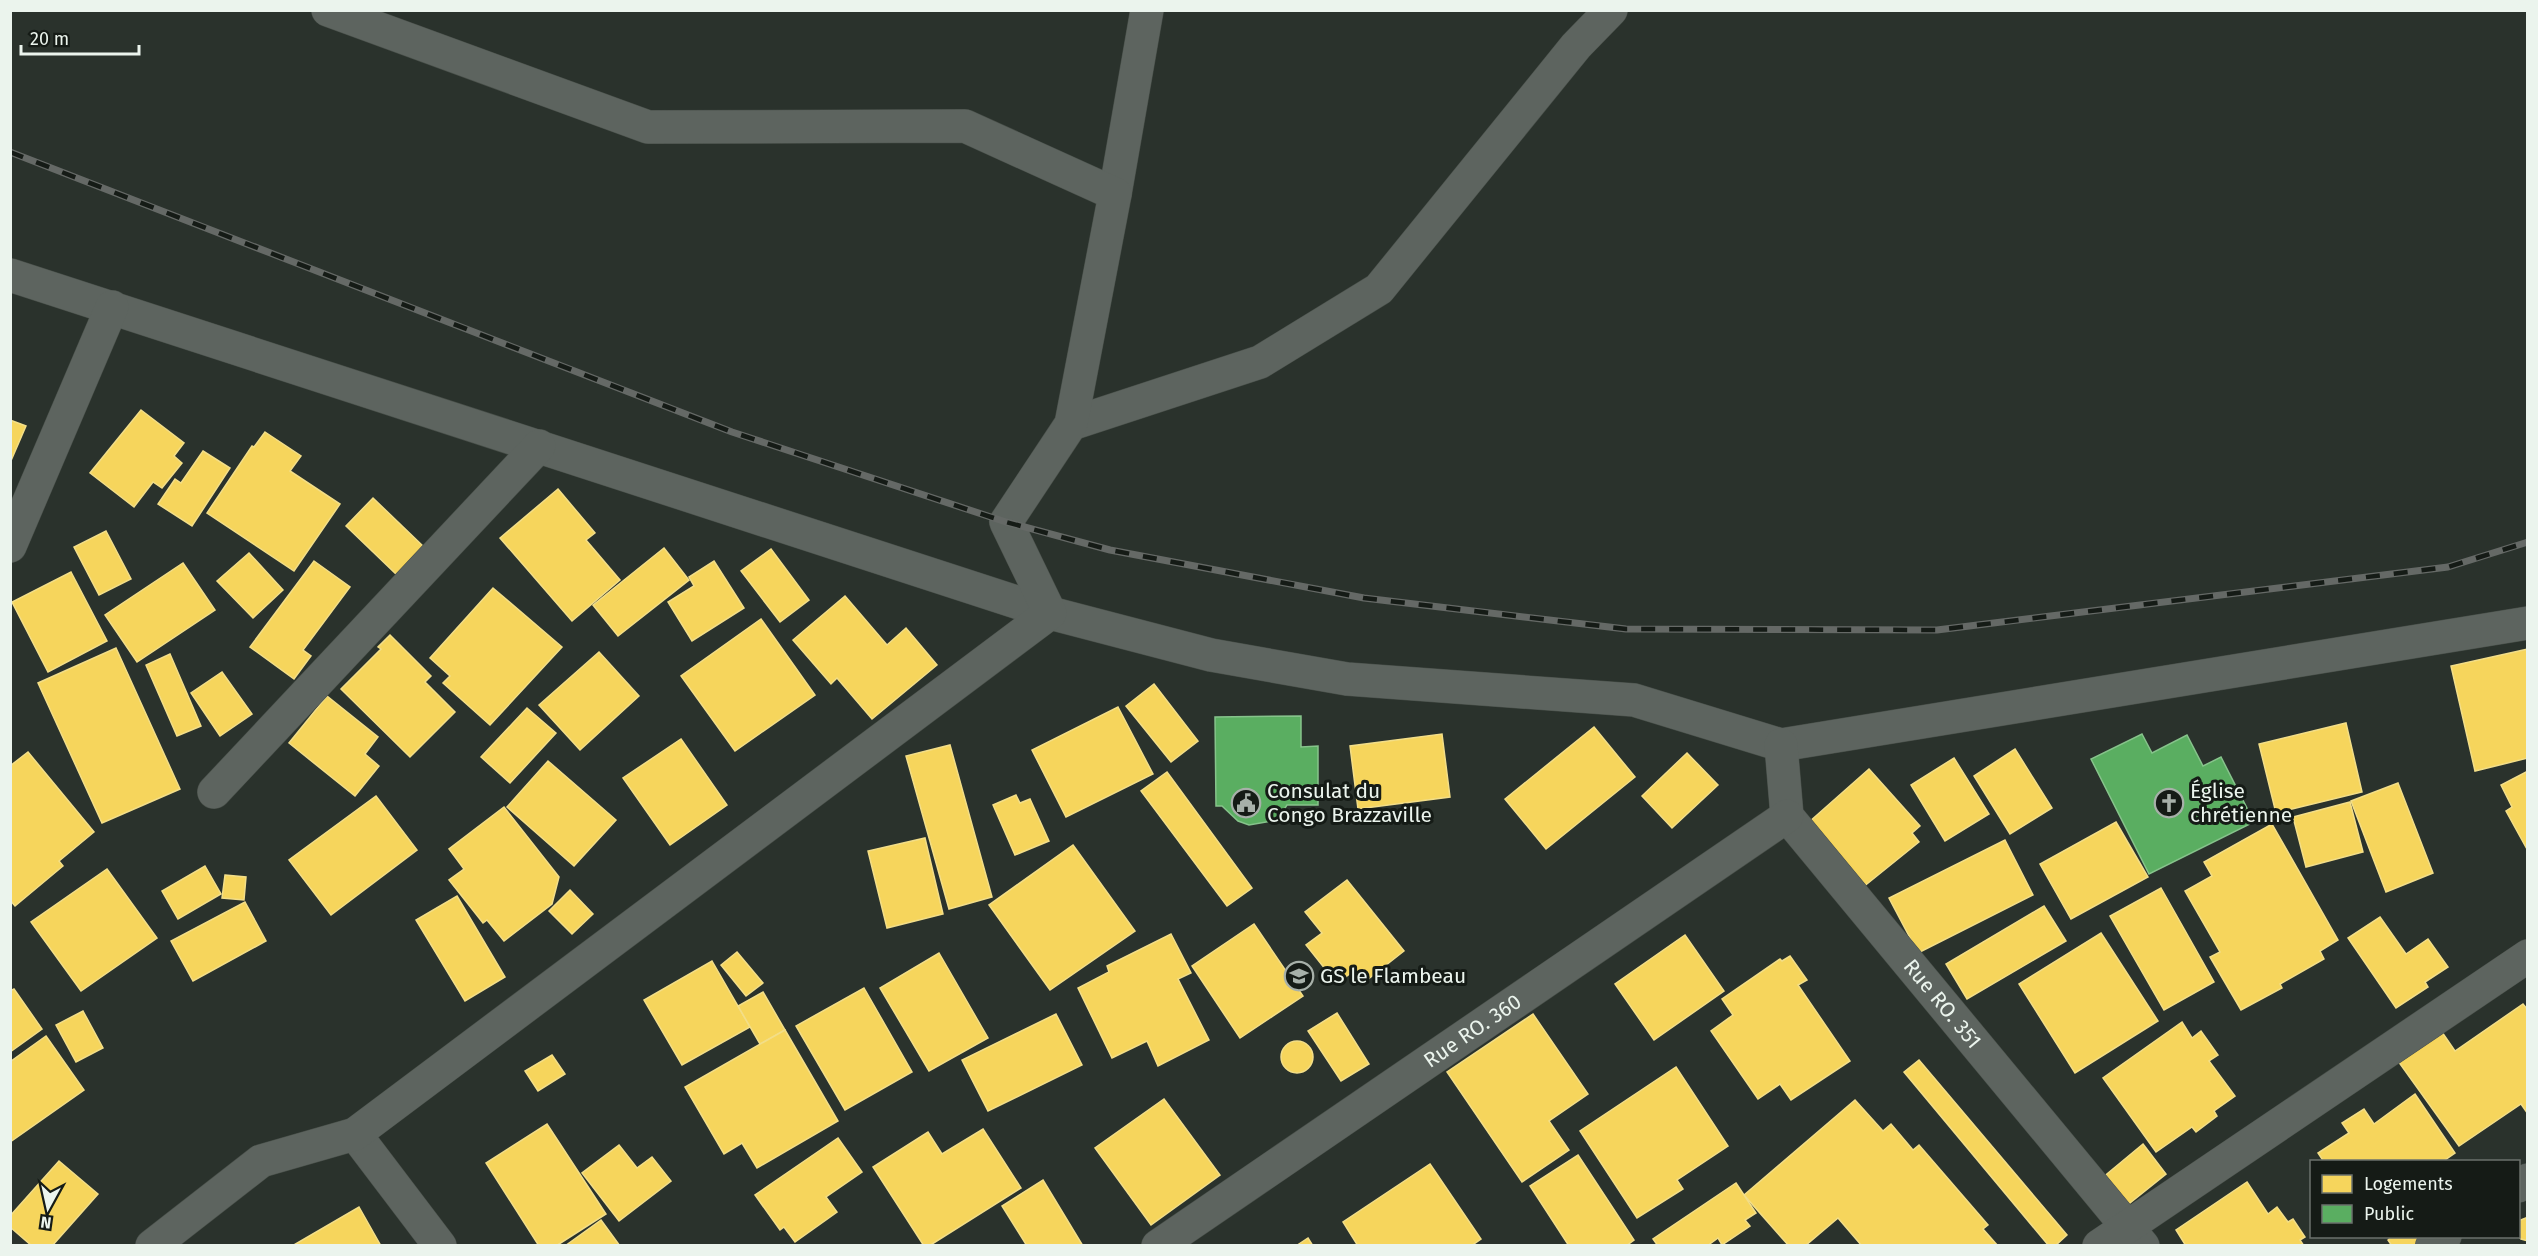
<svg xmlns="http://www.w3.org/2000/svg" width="2538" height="1256" viewBox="0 0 2538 1256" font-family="'Fira Sans',sans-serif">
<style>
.homes{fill:#f6d55c;stroke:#f3de88;stroke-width:1.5}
.public{fill:#5aae61;stroke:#86c38b;stroke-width:1.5}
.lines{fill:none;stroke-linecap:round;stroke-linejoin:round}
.minor-casing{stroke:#474e48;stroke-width:34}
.minor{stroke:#5d645f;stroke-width:33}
.rail-casing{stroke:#656966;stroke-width:7}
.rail{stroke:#151b16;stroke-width:4.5;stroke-dasharray:14;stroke-linecap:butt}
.labels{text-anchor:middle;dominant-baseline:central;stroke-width:6;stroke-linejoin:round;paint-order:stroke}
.poi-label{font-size:21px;fill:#ebf4ed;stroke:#151b16;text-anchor:start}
.street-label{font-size:21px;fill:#ebf4ed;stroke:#151b16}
</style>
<rect width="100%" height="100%" fill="#2a322c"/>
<g class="homes">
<polygon points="141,410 184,443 174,456 182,463 162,488 153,482 134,507 90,473"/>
<polygon points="10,420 26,426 10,463"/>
<polygon points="265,432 301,456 290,471 340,504 294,571 207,513 252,446 254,447"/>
<polygon points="203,451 230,468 192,526 158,504 175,479 181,483"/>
<polygon points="558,489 595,533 586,540 620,580 572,621 500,538"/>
<polygon points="373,498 425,548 398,576 346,526"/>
<polygon points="106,531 131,579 99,595 74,547"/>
<polygon points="664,548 689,580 618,636 593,605"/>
<polygon points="771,549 809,600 780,622 741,571"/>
<polygon points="249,553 283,590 253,618 217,581"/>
<polygon points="314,561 350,587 303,650 311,656 294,679 250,647"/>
<polygon points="714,561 744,608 692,641 668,602 694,586 689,577"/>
<polygon points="183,563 215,610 137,662 105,615"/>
<polygon points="71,572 107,641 48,672 12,602"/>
<polygon points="493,588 562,647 490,725 443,683 450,676 430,658"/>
<polygon points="845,596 887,645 906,628 937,665 872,719 837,678 831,684 793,640"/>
<polygon points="761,619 815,695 735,751 681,676"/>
<polygon points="390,635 431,676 425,682 455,712 410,757 341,689 381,649 378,647"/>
<polygon points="116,648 180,789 102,823 38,683"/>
<polygon points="2528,649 2528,758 2475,771 2451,666"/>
<polygon points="599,652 639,696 580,750 539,705"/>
<polygon points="170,654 201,726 177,736 146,665"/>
<polygon points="222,672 252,714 220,736 191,693"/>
<polygon points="1154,684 1198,741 1171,762 1126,706"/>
<polygon points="327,696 378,737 365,754 379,766 355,796 289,743"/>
<polygon points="1118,707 1153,774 1066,817 1032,750"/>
<polygon points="527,708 556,733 510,783 481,757"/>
<polygon points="2346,723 2362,792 2276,813 2259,744"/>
<polygon points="1594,727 1635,777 1546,849 1505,799"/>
<polygon points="1442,734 1450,797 1358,809 1350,746"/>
<polygon points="681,739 727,805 670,845 623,778"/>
<polygon points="950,745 992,897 949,909 906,756"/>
<polygon points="2015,749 2052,808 2010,834 1974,776"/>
<polygon points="28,752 94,832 59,861 63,866 15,906 10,900 10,766"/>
<polygon points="1687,753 1718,785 1672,828 1642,796"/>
<polygon points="1954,758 1989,814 1945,841 1911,785"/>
<polygon points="548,761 616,820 574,866 507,807"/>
<polygon points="1869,769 1920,826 1912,833 1919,842 1857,892 1809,822"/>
<polygon points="2528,771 2528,851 2506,811 2512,807 2501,785"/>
<polygon points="1167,772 1252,888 1227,906 1141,791"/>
<polygon points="2398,783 2433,873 2386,892 2351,801"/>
<polygon points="1016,795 1020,803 1030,799 1049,841 1015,855 993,805"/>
<polygon points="376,796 417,850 331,915 289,860"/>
<polygon points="2350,802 2363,852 2306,867 2293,817"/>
<polygon points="504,807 559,877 552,904 504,941 487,920 483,923 449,880 464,869 449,849"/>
<polygon points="2116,822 2148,877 2071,919 2040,864"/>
<polygon points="2272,824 2338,940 2320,951 2324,959 2280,984 2282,988 2241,1010 2210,957 2220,952 2185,891 2212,876 2204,862"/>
<polygon points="925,838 943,914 887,928 868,851"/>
<polygon points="2005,840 2033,895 1918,953 1889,898"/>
<polygon points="1073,845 1135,931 1050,990 989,905"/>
<polygon points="205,866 221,894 178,919 162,891"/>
<polygon points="107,869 157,938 81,991 31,922"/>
<polygon points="225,875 246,877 244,900 222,898"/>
<polygon points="1347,880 1404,951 1362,984 1352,972 1337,984 1306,945 1322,933 1305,912"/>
<polygon points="2161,888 2214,982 2164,1010 2110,916"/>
<polygon points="570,890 593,914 572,934 549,911"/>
<polygon points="457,896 505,977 465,1001 416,920"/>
<polygon points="245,902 266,941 193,981 171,941"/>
<polygon points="2044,906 2066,941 1967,999 1946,964"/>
<polygon points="2380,917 2406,954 2428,939 2448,967 2425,982 2428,987 2396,1008 2348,938"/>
<polygon points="1254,924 1303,996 1240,1038 1192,966"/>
<polygon points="2101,933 2158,1021 2075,1073 2019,984"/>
<polygon points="1171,934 1191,973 1178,979 1209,1040 1158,1066 1147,1041 1112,1058 1078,988 1109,972 1107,966"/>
<polygon points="1685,935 1724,991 1654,1040 1615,984"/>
<polygon points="737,952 763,983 746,996 721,965"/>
<polygon points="939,953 988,1038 929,1071 880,988"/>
<polygon points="1790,956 1807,980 1798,985 1850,1061 1791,1100 1780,1084 1758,1099 1711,1031 1733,1015 1722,999 1780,959 1782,961"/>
<polygon points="712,961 750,1027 682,1065 644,1000"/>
<polygon points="864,988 912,1072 845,1110 796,1026"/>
<polygon points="14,989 42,1029 10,1052 10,991"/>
<polygon points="763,992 785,1030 760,1044 738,1006"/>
<polygon points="2523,1004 2528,1010 2528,1114 2521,1104 2459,1146 2398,1061 2442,1032 2455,1051"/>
<polygon points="83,1011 103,1048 76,1062 56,1025"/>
<polygon points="1337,1013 1369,1064 1341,1081 1308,1031"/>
<polygon points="1056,1014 1082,1065 988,1111 962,1060"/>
<polygon points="1533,1014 1588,1094 1549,1121 1569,1150 1522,1182 1447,1072"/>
<polygon points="2182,1022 2192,1038 2201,1031 2218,1055 2209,1061 2235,1096 2214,1111 2217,1116 2196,1132 2192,1127 2156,1152 2103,1078"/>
<polygon points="785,1030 838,1121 757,1168 742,1143 724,1154 685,1087"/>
<polygon points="46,1036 84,1090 10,1142 10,1062"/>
<circle cx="1297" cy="1057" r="16"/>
<polygon points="552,1055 565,1074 538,1091 525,1071"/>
<polygon points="1919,1060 2067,1235 2055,1246 2049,1246 1904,1072"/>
<polygon points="1676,1067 1728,1146 1677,1180 1683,1189 1637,1218 1580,1131"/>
<polygon points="2415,1094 2455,1153 2442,1162 2324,1162 2318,1153 2349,1133 2342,1123 2364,1109 2374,1124"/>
<polygon points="1164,1099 1220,1175 1151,1225 1095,1148"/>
<polygon points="1855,1100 1883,1131 1891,1124 1913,1150 1919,1145 1988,1225 1983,1229 1998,1246 1862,1246 1838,1218 1805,1246 1789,1246 1744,1195"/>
<polygon points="547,1124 606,1214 556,1246 539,1246 486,1163"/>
<polygon points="983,1129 1021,1188 929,1246 924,1246 873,1167 928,1132 942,1154"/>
<polygon points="838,1138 862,1172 826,1197 837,1212 795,1242 784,1227 780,1230 755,1195"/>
<polygon points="2143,1144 2166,1174 2125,1207 2102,1178"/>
<polygon points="619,1145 637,1168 652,1157 671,1181 619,1221 582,1173"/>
<polygon points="1578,1155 1634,1240 1626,1246 1569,1246 1530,1186"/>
<polygon points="59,1161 98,1194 52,1246 32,1246 10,1227 10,1216"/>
<polygon points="1430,1164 1481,1239 1471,1246 1358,1246 1343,1222"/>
<polygon points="1043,1180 1083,1246 1027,1246 1002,1206"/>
<polygon points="2247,1182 2268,1214 2277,1207 2288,1222 2293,1219 2305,1237 2300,1240 2304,1246 2186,1246 2176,1230"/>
<polygon points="1736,1183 1756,1213 1745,1220 1750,1226 1722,1245 1718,1238 1707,1246 1658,1246 1653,1239"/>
<polygon points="359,1207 381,1246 292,1246"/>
<polygon points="2528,1217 2528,1241 2521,1239 2518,1236 2518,1221"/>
<polygon points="601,1220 620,1246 565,1246"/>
<polygon points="2392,1236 2428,1236 2415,1246 2392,1246 2388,1240"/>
<polygon points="1308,1238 1313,1246 1296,1246"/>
</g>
<g class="public">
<polygon points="1301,716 1301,747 1318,746 1318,805 1287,805 1281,814 1272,821 1249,825 1238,821 1222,806 1216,806 1215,717"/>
<polygon points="2142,734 2152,753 2187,735 2203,766 2221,757 2254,822 2149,874 2091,759"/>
</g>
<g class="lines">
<g class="minor-casing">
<g id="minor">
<polyline points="1115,194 1147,10"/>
<polyline points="10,275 1050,613 1211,655 1347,679 1634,700 1781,745 2528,623"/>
<polyline points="1071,424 1260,362 1379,289 1576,46 1611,10"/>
<polyline points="10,546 112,307"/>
<path id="s1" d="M 1781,745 L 1787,816 L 2143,1246"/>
<polyline points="214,792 539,446"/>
<polyline points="355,1134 440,1246"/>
<polyline points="2518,1186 2528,1180"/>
<polyline points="152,1246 261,1161 355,1134 1050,613 1006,522 1071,424 1115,194 965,126 648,127 328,10"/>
<path id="s2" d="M 1158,1246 L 1787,816"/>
<polyline points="2099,1246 2528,956"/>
<polyline points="2432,1246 2445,1236"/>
</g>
</g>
<use href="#minor" class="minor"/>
<g class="rail-casing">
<polyline id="rail" points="10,152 732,432 1006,522 1110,550 1364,598 1626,629 1937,630 2448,567 2528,542"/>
</g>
<use href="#rail" class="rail"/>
</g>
<defs>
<g id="civic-ring" transform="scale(1.5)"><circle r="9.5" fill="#151b16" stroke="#a7b0a9" stroke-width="1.5"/><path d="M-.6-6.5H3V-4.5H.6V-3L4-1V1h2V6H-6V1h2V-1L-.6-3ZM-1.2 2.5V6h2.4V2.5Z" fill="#a7b0a9"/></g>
<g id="church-ring" transform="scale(1.5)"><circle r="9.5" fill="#151b16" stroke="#a7b0a9" stroke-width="1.5"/><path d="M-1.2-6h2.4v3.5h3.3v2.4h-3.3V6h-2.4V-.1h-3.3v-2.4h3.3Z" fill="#a7b0a9"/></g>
<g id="school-ring" transform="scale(1.5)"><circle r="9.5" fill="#151b16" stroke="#a7b0a9" stroke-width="1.5"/><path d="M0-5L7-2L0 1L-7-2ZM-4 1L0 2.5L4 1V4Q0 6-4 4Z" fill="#a7b0a9"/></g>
</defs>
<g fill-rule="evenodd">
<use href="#civic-ring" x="1246" y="803"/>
<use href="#church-ring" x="2169" y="803"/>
<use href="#school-ring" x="1299" y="976"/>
</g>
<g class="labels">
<g class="poi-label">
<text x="1267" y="791">Consulat du<tspan x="1267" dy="24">Congo Brazzaville</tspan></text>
<text x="2190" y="791">Église<tspan x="2190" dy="24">chrétienne</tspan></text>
<text x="1320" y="976">GS le Flambeau</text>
</g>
<g class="street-label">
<text stroke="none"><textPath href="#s1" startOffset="315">Rue RO. 351</textPath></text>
<text stroke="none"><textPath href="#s2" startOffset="381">Rue RO. 360</textPath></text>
</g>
</g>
<rect width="2538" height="1256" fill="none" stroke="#ebf4ed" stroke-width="24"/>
<rect x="2310" y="1160" width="210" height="78" fill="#151b16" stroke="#6b726c" stroke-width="1.5"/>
<rect x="2322" y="1175" width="30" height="18" fill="#f6d55c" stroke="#6b726c" stroke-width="1.5"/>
<text x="2364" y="1190" font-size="18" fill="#ebf4ed">Logements</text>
<rect x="2322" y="1205" width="30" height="18" fill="#5aae61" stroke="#6b726c" stroke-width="1.5"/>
<text x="2364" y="1220" font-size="18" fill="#ebf4ed">Public</text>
<g transform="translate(48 1208) rotate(188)" stroke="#151b16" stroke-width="4.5" paint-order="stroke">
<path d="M0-4.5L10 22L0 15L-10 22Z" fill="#ebf4ed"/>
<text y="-9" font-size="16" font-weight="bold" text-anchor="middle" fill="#ebf4ed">N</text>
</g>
<path d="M21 45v9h118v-9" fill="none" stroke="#ebf4ed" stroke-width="3"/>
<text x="30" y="45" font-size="18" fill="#ebf4ed" stroke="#151b16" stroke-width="4.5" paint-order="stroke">20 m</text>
</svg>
